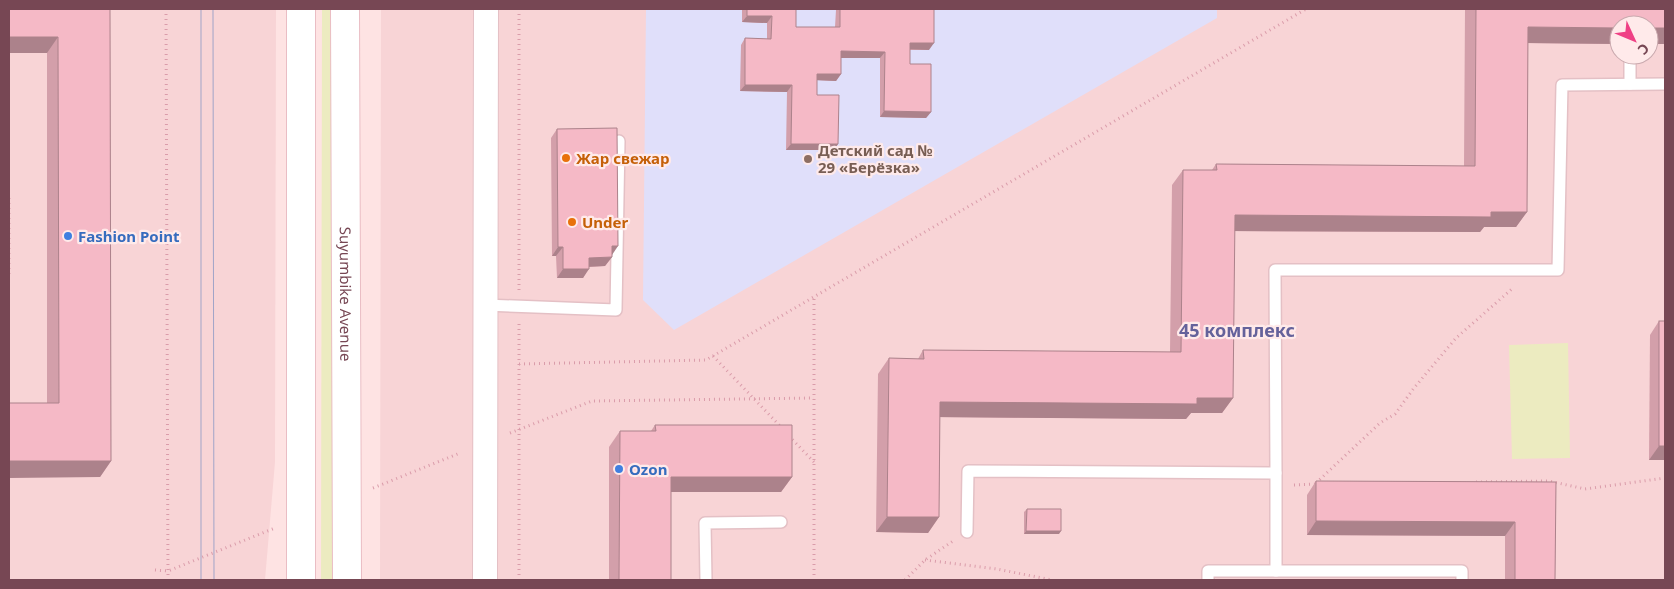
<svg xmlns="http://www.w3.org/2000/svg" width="1674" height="589" viewBox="0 0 1674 589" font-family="'Noto Sans',sans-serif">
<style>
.residential{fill:#f8d4d6;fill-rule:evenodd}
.education{fill:#e0dffa}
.grass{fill:#ecebc0}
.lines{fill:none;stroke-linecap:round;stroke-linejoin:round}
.lane-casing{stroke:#e4c0c5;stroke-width:14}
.street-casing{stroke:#e4c0c5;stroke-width:26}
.secondary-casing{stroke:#eabdc4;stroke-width:30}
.path{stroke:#da9caa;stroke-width:3;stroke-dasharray:1 4;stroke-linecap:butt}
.lane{stroke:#fff;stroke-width:11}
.street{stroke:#fff;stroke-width:24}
.secondary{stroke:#fff;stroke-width:28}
.tram{stroke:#a1a4c8;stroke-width:1}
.wall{fill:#d39faa}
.shaded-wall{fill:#ac828b}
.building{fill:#f5b9c6;stroke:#ac828b}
.food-dot{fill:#e8710a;stroke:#ffeaea;stroke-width:2}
.education-dot{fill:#8d6e63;stroke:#ffeaea;stroke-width:2}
.shop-dot{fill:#3f7fe0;stroke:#ffeaea;stroke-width:2}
.labels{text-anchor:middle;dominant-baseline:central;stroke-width:4.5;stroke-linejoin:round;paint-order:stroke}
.education-label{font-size:15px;font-weight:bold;fill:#785e54;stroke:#ffeaea;text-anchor:start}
.food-label{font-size:15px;font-weight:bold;fill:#c56008;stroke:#ffeaea;text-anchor:start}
.shop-label{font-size:15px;font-weight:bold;fill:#366cbe;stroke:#ffeaea;text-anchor:start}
.street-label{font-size:15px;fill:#774754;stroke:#ffeaea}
.quarter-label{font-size:18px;font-weight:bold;fill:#65629b;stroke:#ffeaea}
</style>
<rect width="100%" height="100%" fill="#fee3e3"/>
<g class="residential">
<polygon points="9,9 276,9 275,462 265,580 9,580"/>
<path d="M 381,9 L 1665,9 L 1665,580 L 380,580 ZM 1619,25 L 1649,25 L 1649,55 L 1619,55 Z"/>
</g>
<polygon class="education" points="646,9 1217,9 1217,18 674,330 643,300"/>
<g class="grass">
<polygon points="322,9 337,9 336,580 321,580"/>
<polygon points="1568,343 1570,458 1512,459 1509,345"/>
</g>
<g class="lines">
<g class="lane-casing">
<g id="lane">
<polyline points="1630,84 1630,55"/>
<polyline points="485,305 616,310 619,141"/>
<polyline points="1276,473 1275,270 1558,270 1562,85 1665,84"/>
<polyline points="967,532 968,471 1276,473 1276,571"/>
<polyline points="706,580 705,523 781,522"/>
<polyline points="1208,580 1208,571 1462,571 1462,580"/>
</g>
</g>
<g class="street-casing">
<polyline id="street" points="485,580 486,9"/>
</g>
<g class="secondary-casing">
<g id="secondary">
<path id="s1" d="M 345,9 L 347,580"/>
<polyline points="301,580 301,9"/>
</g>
</g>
<g class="path">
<polyline points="166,9 168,580"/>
<polyline points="519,9 519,290"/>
<polyline points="9,198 9,278"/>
<polyline points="713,356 782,428"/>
<polyline points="519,364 706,360 1306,9"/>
<polyline points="510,433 592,401 814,398"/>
<polyline points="789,436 814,462"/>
<polyline points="1476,482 1549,481 1585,489 1665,478"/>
<polyline points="1316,483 1380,423 1395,414 1414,388 1456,338 1513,288"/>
<polyline points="1294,485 1317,484"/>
<polyline points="373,488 460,453"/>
<polyline points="925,560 997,569 1052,580"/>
<polyline points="155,570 168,571 275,528"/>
<polyline points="519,580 519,323"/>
<polyline points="814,580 814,298"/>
<polyline points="905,580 925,560 953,541"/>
</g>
<use href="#lane" class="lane"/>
<use href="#street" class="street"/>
<use href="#secondary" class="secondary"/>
<g class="tram">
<polyline points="201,9 201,580"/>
<polyline points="213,9 214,580"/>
</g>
</g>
<g class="wall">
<polygon points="110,9 111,461 100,477 47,403 47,53 9,53"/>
<polygon points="742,9 796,9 796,27 835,27 836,10 837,9 840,9 929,50 910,50 910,64 931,112 926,118 880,117 880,58 841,58 841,74 836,81 817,80 817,95 838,144 834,150 786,150 787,92 740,91 741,45 745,38 767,39 767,23 742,22"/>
<polygon points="1465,9 1665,9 1665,44 1649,44 1649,25 1619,25 1619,44 1528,43 1527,212 1516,227 1484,227 1480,232 1234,231 1233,398 1222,413 1191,413 1186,419 940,417 939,517 928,533 876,532 878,374 889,358 918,359 923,350 1170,352 1172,185 1183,170 1212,170 1216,164 1464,166"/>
<polygon points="557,129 612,255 612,257 605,266 589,267 583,278 557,278 556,256 552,256 551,138"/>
<polygon points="1659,321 1665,321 1665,460 1649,460 1650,335"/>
<polygon points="655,425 792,477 781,492 671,492 671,580 609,580 609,447 620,431 651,431"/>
<polygon points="1316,481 1556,482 1555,580 1505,580 1505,536 1307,535 1307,495"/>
<polygon points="1027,509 1059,534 1024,534 1024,512"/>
</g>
<g class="shaded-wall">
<polygon points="747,16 772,16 767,23 742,22"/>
<polygon points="1528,27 1619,28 1619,44 1517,43"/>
<rect x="1649" y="28" width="16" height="16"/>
<polygon points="9,37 58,37 47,53 9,53"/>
<polygon points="910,43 934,43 929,50 905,49"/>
<polygon points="841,51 885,52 880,58 837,58"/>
<polygon points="817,74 841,74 836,81 812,80"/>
<polygon points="745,85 792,85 787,92 740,91"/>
<polygon points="884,111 931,112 926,118 880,117"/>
<polygon points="791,144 838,144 834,150 786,150"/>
<polygon points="1491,212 1527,212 1516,227 1484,227 1480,232 1224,231 1235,215"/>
<polygon points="612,246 618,246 612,255"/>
<polygon points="558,247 563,247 556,256 552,256"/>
<polygon points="612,257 605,266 583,267 589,258"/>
<polygon points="563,269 589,269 583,278 557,278"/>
<polygon points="1197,398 1233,398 1222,413 1191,413 1186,419 929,417 940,402"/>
<polygon points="1659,446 1665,446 1665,460 1649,460"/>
<polygon points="9,461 111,461 100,477 9,478"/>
<polygon points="671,477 792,477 781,492 660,492"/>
<polygon points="887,517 939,517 928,533 876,532"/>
<polygon points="1316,521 1515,522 1505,536 1307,535"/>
<polygon points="1026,531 1061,531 1059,534 1024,534"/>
</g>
<g class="building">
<polygon points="9,9 110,9 111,461 9,461 9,403 59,403 58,37 9,37"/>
<polygon points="747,9 796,9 796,27 840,27 840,9 934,9 934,43 910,43 910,64 931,64 931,112 884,111 885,52 841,51 841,74 817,74 817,95 839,95 838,144 791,144 792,85 745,85 745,38 771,39 772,16 747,16"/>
<polygon points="1476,9 1665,9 1665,28 1649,28 1649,25 1619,25 1619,28 1528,27 1527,212 1491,212 1491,217 1235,215 1233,398 1197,398 1197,404 940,402 939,517 887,517 889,358 924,359 923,350 1181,352 1183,170 1217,170 1216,164 1475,166"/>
<polygon points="617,128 618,246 612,246 612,257 589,258 589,269 563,269 563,247 558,247 557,129"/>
<rect x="1659" y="321" width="6" height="125"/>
<polygon points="655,425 792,425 792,477 671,477 671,580 619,580 620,431 656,431"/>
<polygon points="1316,481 1556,482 1555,580 1515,580 1515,522 1316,521"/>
<polygon points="1027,509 1061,509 1061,531 1026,531"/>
</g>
<g class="food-dot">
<circle cx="566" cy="158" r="5"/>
<circle cx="572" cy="222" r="5"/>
</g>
<circle class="education-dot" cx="808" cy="159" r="5"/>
<g class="shop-dot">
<circle cx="68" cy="236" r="5"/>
<circle cx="619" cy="469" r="5"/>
</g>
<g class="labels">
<g class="education-label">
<text x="818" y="150">Детский сад №<tspan x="818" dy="17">29 «Берёзка»</tspan></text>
</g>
<g class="food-label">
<text x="576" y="158">Жар свежар</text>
<text x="582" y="222">Under</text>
</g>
<g class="shop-label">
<text x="78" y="236">Fashion Point</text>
<text x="629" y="469">Ozon</text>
</g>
<g class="street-label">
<text stroke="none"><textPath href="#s1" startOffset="285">Suyumbike Avenue</textPath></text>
</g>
<g class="quarter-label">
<text x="1237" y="330">45 комплекс</text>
</g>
</g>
<rect width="1674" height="589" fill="none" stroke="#774754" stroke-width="20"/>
<g transform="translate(1634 40) rotate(134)"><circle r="24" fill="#ffeaea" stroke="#c9a9ae"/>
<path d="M0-4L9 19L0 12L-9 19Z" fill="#ef4085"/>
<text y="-8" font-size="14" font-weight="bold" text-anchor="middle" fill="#774754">С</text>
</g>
</svg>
